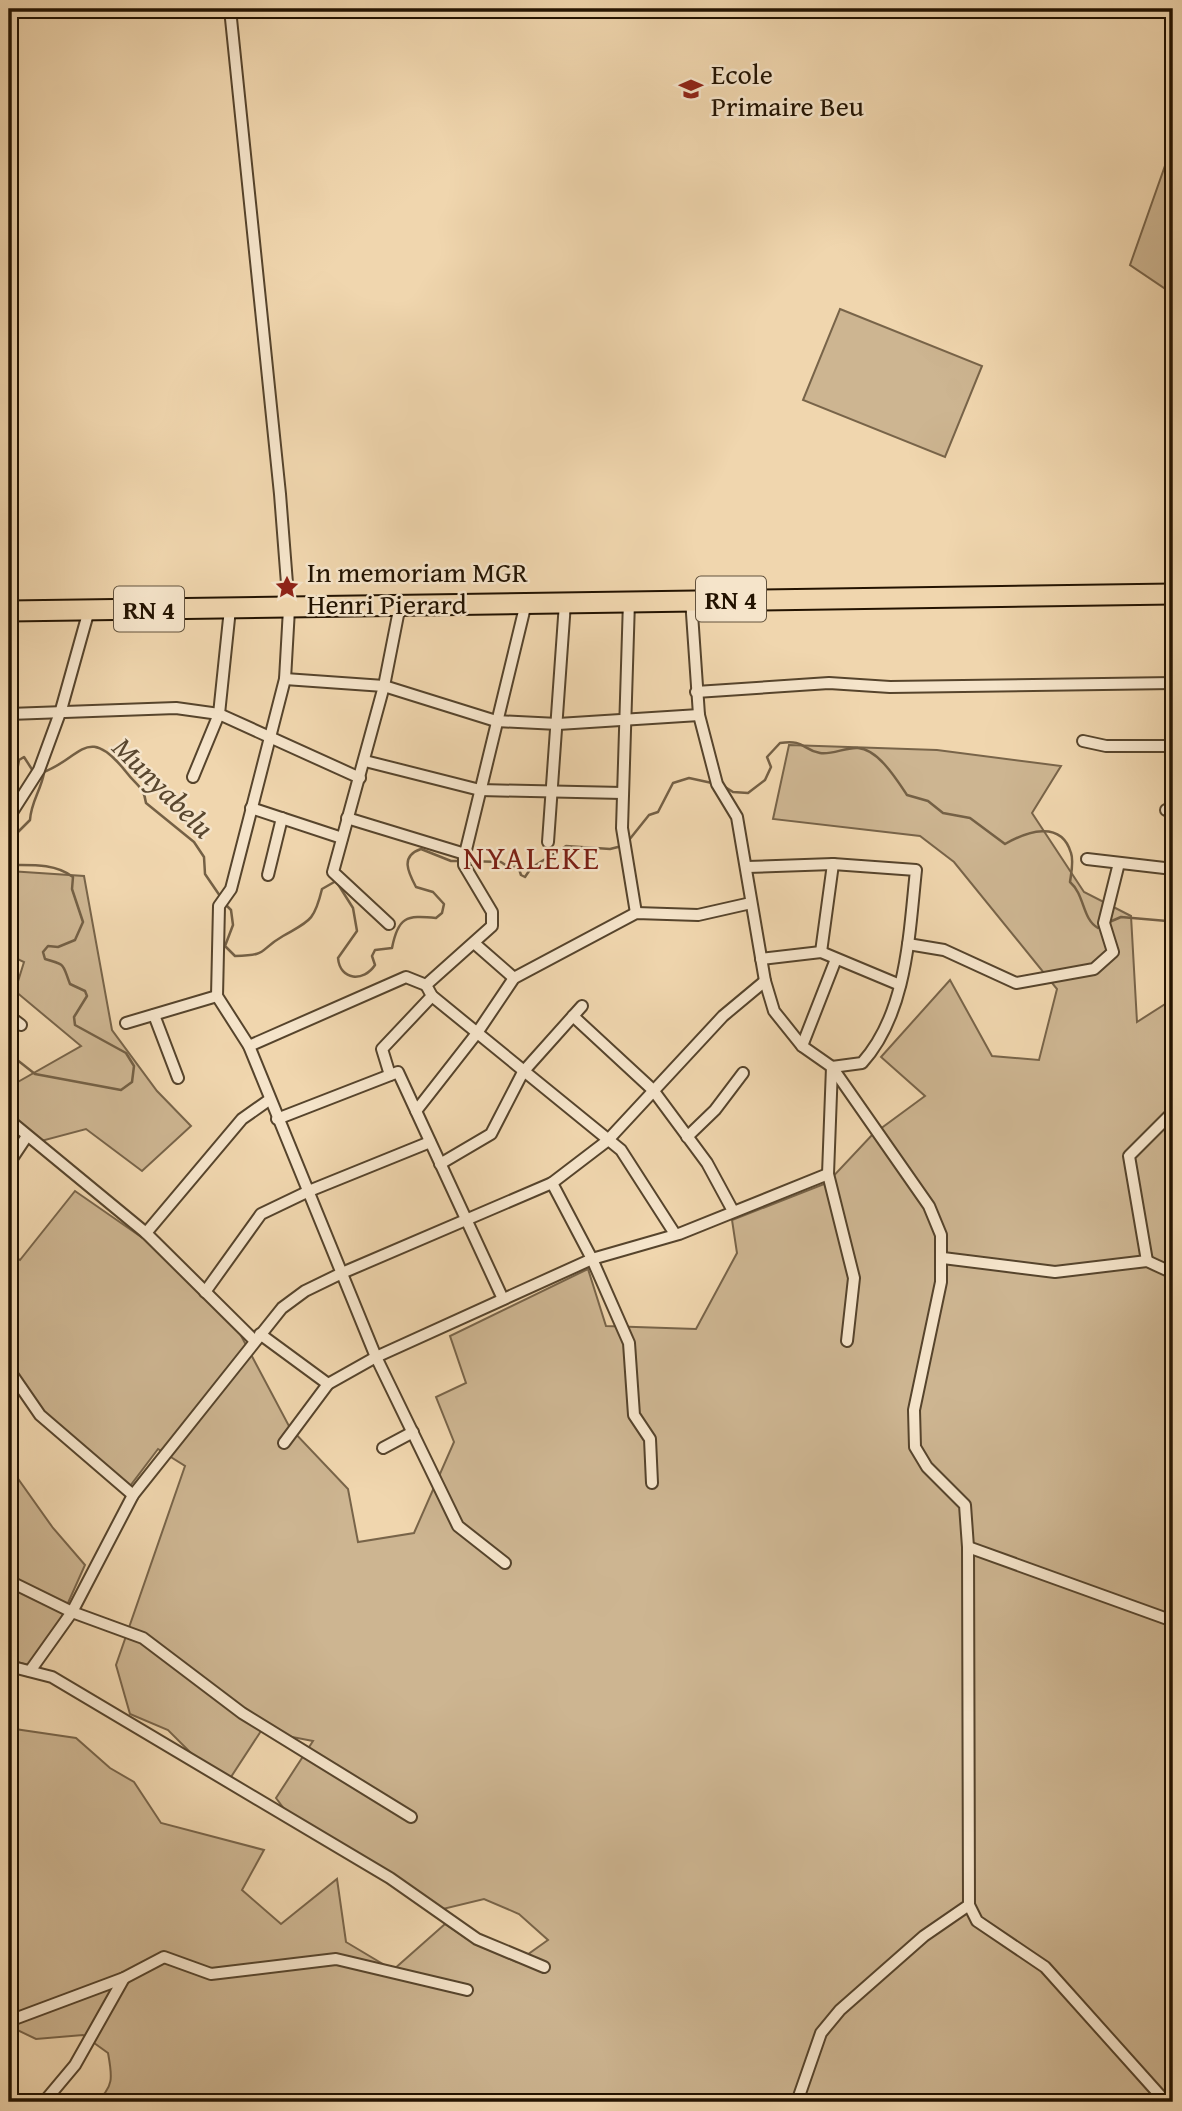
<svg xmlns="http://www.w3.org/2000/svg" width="1182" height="2111" viewBox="0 0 1182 2111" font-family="'Gentium Book Plus',serif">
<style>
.green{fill:#cdb591;stroke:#786449;stroke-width:2}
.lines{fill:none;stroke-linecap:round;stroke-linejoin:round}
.stream{stroke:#746045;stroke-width:2.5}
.street-casing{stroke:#56442c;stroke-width:14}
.highway-casing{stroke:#231301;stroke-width:23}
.street{stroke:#f5e4ca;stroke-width:10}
.highway{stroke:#f0d6ae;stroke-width:19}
.labels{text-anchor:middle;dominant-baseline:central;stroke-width:5;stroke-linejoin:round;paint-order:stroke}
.shield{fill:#f5e4ca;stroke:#62523d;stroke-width:2}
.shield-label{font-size:26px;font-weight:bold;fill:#231301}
.poi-label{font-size:28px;fill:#231301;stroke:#f5e4ca;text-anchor:start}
.water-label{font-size:30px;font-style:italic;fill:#59472f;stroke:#f5e4ca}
.quarter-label{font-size:32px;letter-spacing:2px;fill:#7a1f14;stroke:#f5e4ca}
</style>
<rect width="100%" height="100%" fill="#f0d6ae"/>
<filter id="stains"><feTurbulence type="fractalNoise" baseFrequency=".00286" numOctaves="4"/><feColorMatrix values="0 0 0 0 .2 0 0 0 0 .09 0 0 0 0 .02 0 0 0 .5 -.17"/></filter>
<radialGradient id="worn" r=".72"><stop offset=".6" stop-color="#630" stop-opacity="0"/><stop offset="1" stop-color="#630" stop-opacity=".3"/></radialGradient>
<g class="green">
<polygon points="1173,143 1173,294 1130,265"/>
<polygon points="840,309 982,366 945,457 803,400"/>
<path d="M 789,745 L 937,750 L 1061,766 L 1032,813 L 1084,892 L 1131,916 L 1137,1022 L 1173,999 L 1173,2102 L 95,2102 C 115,2088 112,2075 108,2053 L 83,2035 L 36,2039 L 9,2026 L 9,1725 L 15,1729 L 76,1738 L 110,1768 L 134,1782 L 161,1823 L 264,1850 L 242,1890 L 281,1924 L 337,1879 L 346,1942 L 393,1970 L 445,1924 L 475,1944 L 517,1962 L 548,1940 L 519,1914 L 484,1899 L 443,1909 L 390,1872 L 294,1822 L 276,1798 L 313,1741 L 261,1731 L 229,1780 L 202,1764 L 168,1730 L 130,1714 L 116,1665 L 185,1466 L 158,1449 L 127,1490 L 17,1389 L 9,1398 L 9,1253 L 20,1260 L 75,1191 L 147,1241 L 237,1328 L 290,1428 L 348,1489 L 358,1542 L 414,1533 L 454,1442 L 436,1397 L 466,1383 L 450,1336 L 588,1269 L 606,1326 L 696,1329 L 737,1253 L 732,1220 L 827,1183 L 872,1135 L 925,1096 L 881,1057 L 950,980 L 992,1056 L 1039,1060 L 1057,989 L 954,862 L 920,836 L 773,819 Z"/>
<polygon points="9,871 84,876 112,1030 157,1091 191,1126 142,1171 86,1129 30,1144 9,1128 9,1087 81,1046 15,991 24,962 9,955"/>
<polygon points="9,1466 53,1528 85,1565 55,1632 28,1665 9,1660 9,1602 13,1588 9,1586"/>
</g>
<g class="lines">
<g class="stream">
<path d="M 41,773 C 81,760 86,721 127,773 C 136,785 144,787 146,803 L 194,842 L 204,857 L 205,874 L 220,896"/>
<polyline points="9,782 16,776 19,760 24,757 33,771"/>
<path d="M 722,785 L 733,792 L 748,793 L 765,780 L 771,767 L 767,757 L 780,743 C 805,739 802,750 820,753 C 832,755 846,747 858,748 C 878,749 897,780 907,795 L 928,801 L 943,813 L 970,818 L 1005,844 C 1026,832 1061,819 1071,853 C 1074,861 1071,874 1070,882 C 1085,895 1082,919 1098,928 L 1102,926"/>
<polyline points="629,840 649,815 658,812 673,783 689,778 712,783"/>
<path d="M 9,841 L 30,820 C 31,802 41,790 44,773"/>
<polyline points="468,861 501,862 510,868 518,866 521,875 525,877 531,868 566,846 610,849 622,846"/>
<path d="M 9,865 C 31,865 55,863 73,877 L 72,889 L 83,922 L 75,940 L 58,947 L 48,946 L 43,952 L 45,959 C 67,965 62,964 70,984 L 85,991 L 87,996 L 74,1017 L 75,1025 L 126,1053 L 134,1066 L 132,1082 L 121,1090 L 35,1074 L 16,1059 L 9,1063"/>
<path d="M 226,905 L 231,910 L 233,925 L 225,946 L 235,956 C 270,955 257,951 283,936 C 309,921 314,922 322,889 L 336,881 L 353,908 L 357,931 L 338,958 C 340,981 364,982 375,965 L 372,956 L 375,950 L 392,948 C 398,917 406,915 436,918 L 442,913 L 444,904 L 433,892 L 416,887 C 408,872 400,856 421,849 L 451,861 L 462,861"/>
<polyline points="1107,923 1121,917 1167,921 1173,932"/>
</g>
<g class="street-casing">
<g id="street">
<polyline points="230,9 280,494 289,609 285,679 231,889 219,906 217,996 249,1046 376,1357 458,1526 505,1563"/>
<polyline points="691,599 699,715 717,784 737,817 765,981 774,1011 802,1046 832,1067 929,1206 941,1235 941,1282 914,1410 915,1447 927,1467 965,1505 968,1547 969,1905 977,1921 1045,1967 1166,2102"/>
<polyline points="629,601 622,828 636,913"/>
<polyline points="526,603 464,858 464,865 492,912 492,926 426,985 432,996 621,1150 675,1234"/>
<polyline points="285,679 384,686 496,721 558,724 699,715"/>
<polyline points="696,692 829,683 890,687 1173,683"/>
<polyline points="9,714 176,708 219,714 360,778"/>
<polyline points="1083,741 1106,746 1173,746"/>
<polyline points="365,761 480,790 623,793"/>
<polyline points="193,777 219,714 230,609"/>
<polyline points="251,808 342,838"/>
<polyline points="1166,810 1173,810"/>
<polyline points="9,817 39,770 61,710 89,610"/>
<polyline points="347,818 465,854"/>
<polyline points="548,842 565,603"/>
<polyline points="1087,859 1173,869"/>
<path d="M 747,867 L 833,864 L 916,870 C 909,935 907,1013 862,1063 L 832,1067 L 828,1174 L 854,1278 L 847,1341"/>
<polyline points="268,875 282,818"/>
<polyline points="389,924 333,872 384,686 400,605"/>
<polyline points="474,943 514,978"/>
<polyline points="908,944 944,950 1016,983 1094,969 1113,952 1104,923 1119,863"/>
<polyline points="821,952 833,864"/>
<polyline points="761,959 821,952 900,985"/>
<polyline points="154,1015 178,1078"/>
<polyline points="9,1016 21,1025"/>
<polyline points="573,1016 653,1090 707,1163 733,1211"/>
<polyline points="126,1023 217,996"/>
<polyline points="249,1046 406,977 426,985"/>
<polyline points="802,1046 836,959"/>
<polyline points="390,1075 382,1049 432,996"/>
<polyline points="416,1111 477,1033 514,978 636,913 698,915 751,903"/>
<polyline points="277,1119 398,1072 503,1299"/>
<polyline points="9,1120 146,1233 255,1341"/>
<polyline points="687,1137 715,1110 743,1073"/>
<polyline points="9,1163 27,1136"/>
<polyline points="440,1164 491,1134 523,1072 582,1006"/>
<polyline points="552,1183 592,1259 629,1343 634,1415 650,1439 652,1483"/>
<polyline points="146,1233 242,1119 269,1100"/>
<polyline points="943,1258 1055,1272 1147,1261 1173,1273"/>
<polyline points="1147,1261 1129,1156 1173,1112"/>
<polyline points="205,1292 261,1214 309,1191 430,1142"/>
<polyline points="260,1334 328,1384"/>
<polyline points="9,1370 40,1415 133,1495"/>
<polyline points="284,1443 328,1384 376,1357 592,1259 679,1234 828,1174"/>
<polyline points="383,1448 413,1432"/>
<polyline points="968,1547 1173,1621"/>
<polyline points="9,1581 72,1612 143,1638 242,1713 411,1817"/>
<polyline points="9,1666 52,1677 390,1878 477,1939 544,1967"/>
<polyline points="30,1671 72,1612 133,1495 282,1308 305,1291 342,1273 552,1183 607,1141 723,1016 765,981"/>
<polyline points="9,2021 124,1978 164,1957 211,1974 336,1959 467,1990"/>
<polyline points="44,2102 75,2065 124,1978"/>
<polyline points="797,2102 821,2033 840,2010 924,1936 969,1905"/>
</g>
</g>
<g class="highway-casing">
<polyline id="highway" points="9,611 1173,594"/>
</g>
<use href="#street" class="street"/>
<use href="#highway" class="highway"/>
</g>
<defs>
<g id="school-bare" transform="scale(1.89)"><path d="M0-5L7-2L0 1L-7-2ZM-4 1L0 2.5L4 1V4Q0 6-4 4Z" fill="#8f2418" stroke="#f5e4ca" stroke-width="2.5" paint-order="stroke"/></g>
<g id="sight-bare" transform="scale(1.89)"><path d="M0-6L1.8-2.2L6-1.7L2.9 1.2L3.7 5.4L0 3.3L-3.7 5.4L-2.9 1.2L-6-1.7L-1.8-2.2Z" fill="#8f2418" stroke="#f5e4ca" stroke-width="2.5" paint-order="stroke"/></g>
</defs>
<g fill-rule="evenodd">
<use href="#school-bare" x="691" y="89"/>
<use href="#sight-bare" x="287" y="587"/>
</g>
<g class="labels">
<g class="shield">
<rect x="696" y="576.5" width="70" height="45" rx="5"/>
<rect x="114" y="586.5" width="70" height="45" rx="5"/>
</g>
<g class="shield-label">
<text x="731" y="599">RN 4</text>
<text x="149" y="609">RN 4</text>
</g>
<g class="poi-label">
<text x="711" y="73">Ecole<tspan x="711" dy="32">Primaire Beu</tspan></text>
<text x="307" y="571">In memoriam MGR<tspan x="307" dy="32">Henri Pierard</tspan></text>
</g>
<g class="water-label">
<text transform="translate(164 787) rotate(45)">Munyabelu</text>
</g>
<g class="quarter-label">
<text x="532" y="857">NYALEKE</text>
</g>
</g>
<rect width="1182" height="2111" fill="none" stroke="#f0d6ae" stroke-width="35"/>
<rect x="10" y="10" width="1161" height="2090" fill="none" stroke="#231301" stroke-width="3.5"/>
<rect x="18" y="18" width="1147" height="2076" fill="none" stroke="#231301" stroke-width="2"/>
<rect width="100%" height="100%" filter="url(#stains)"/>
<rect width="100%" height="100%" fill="url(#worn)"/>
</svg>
